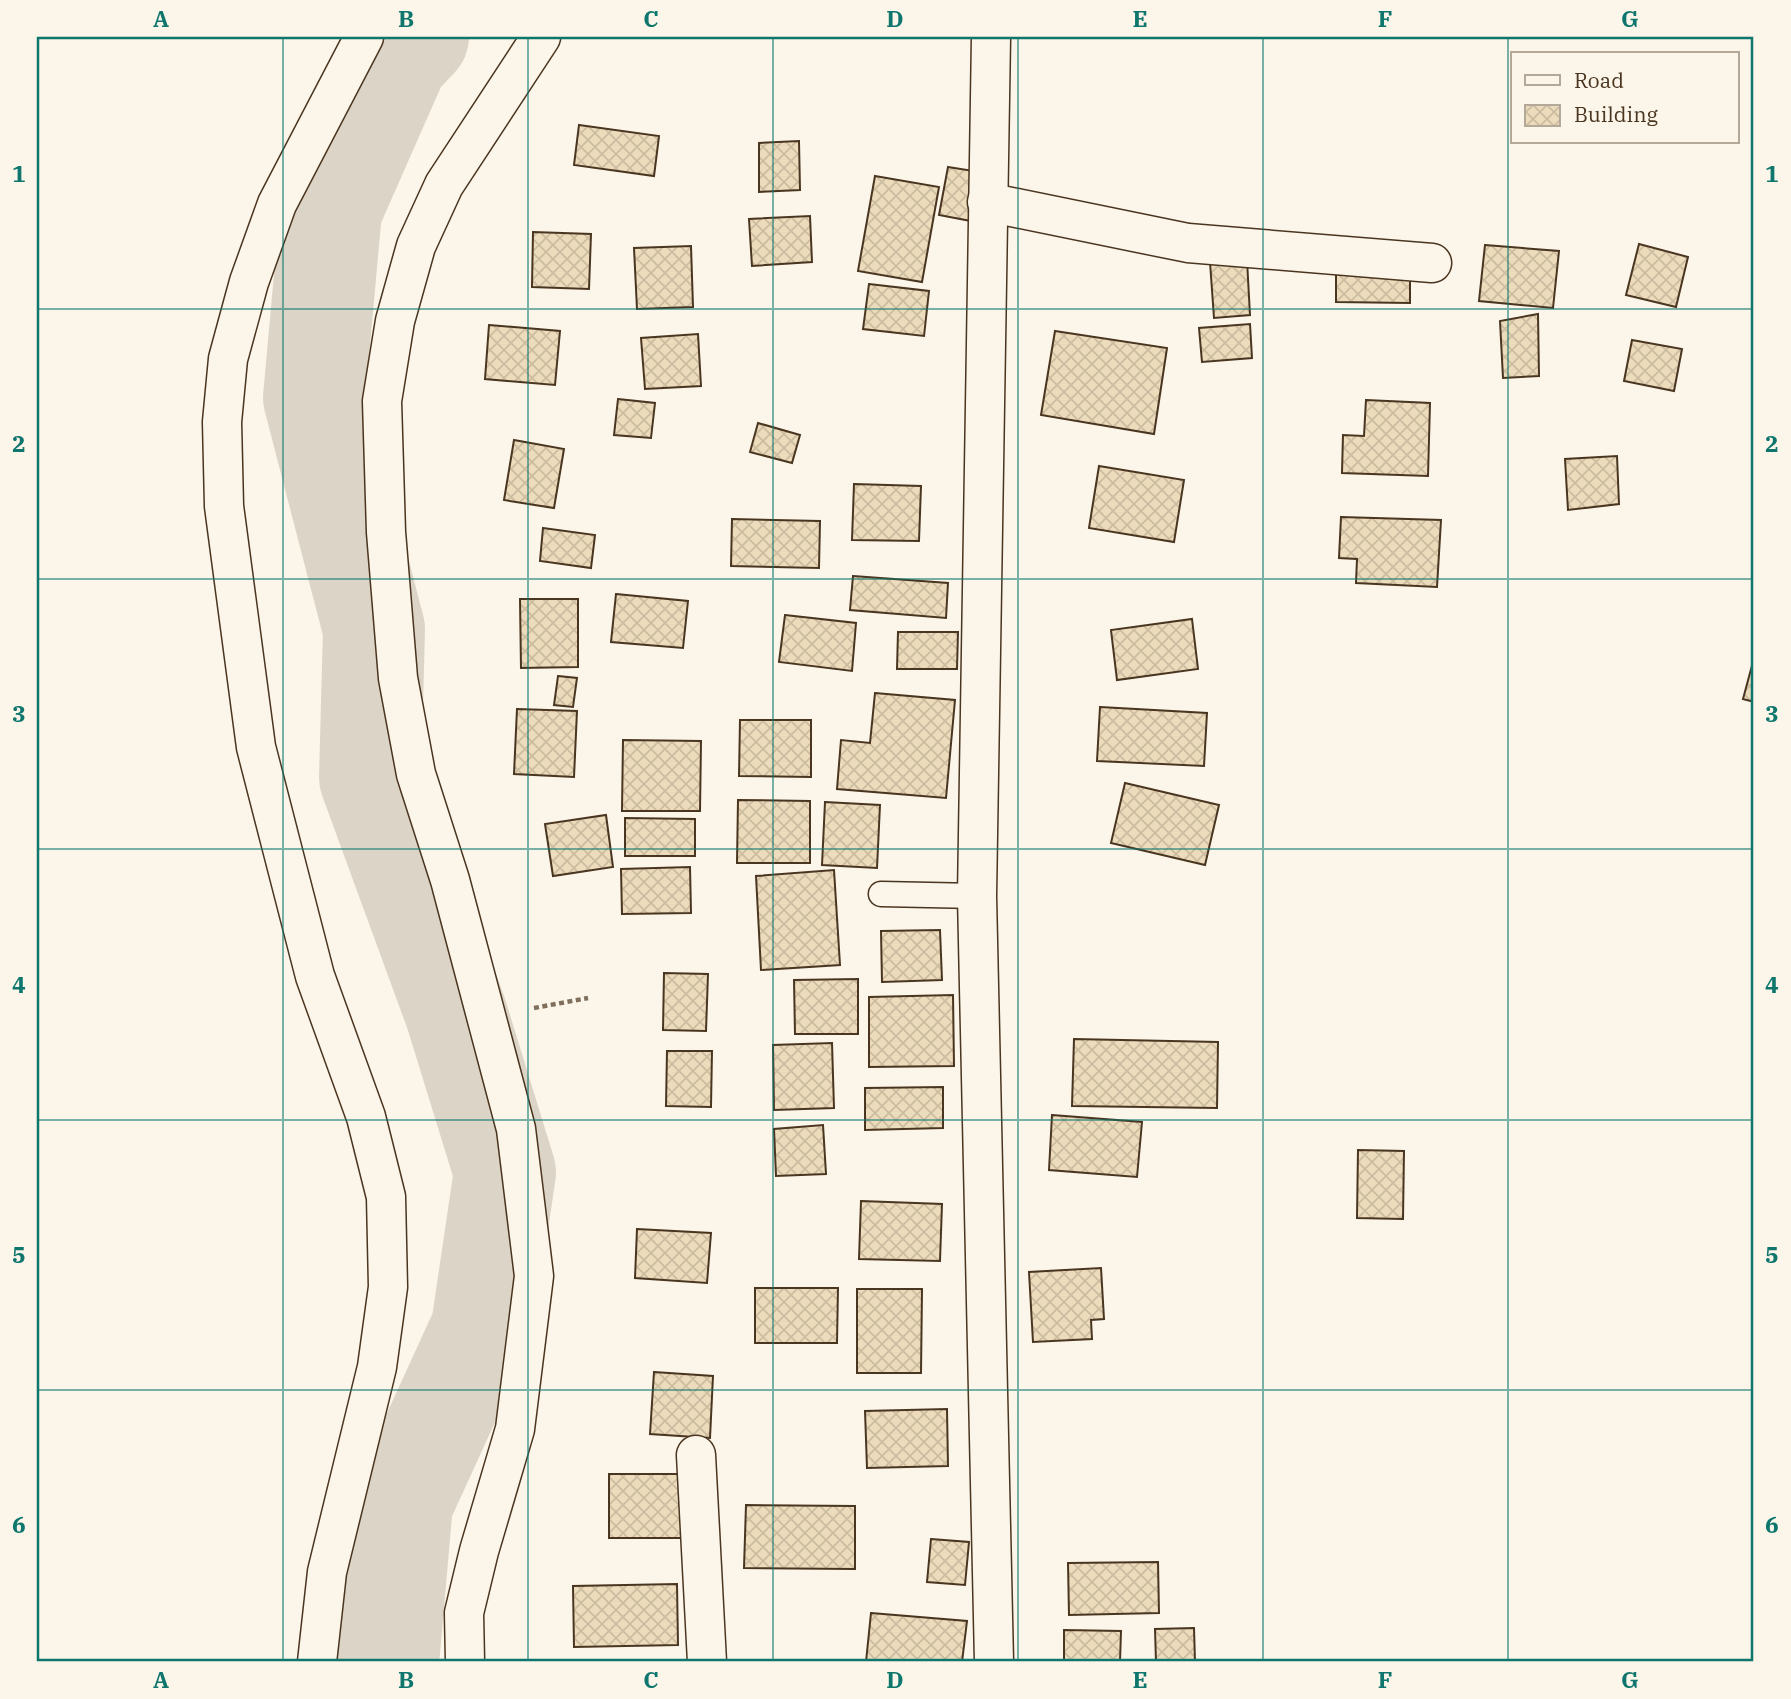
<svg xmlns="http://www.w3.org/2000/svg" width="1791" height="1699" viewBox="0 0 1791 1699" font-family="'IBM Plex Serif',serif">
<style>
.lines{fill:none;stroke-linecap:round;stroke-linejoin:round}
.river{stroke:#dcd4c6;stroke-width:102}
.building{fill:url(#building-cross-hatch);stroke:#4a3520;stroke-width:2}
.service-casing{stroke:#4a3520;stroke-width:27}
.minor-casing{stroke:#4a3520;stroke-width:41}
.path{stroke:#7f6f5c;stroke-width:4.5;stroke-dasharray:5 3.5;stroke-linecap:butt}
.service{stroke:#fbf6e9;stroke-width:24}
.minor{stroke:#fbf6e9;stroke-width:38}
.grid{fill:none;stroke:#0f766e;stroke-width:2;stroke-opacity:0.55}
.neatline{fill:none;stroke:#0f766e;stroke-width:2.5}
.grid-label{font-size:23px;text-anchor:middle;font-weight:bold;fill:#0f766e}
</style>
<defs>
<pattern id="building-cross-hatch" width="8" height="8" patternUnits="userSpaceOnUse" patternTransform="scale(1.75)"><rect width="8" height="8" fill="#ecdcbc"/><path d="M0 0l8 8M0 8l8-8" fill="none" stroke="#ccbda1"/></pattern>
</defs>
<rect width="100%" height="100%" fill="#fbf6e9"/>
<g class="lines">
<polyline class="river" points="388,1662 402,1503 482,1328 505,1172 456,1013 370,778 374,629 314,398 331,210 398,58 418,37"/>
</g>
<g class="building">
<polygon points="579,125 659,136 654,176 574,165"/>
<polygon points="799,141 800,190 759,192 759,143"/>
<polygon points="948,167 980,172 971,221 939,215"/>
<polygon points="875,176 939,187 922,282 858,271"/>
<polygon points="810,216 812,262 752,266 749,219"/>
<polygon points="533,232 591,234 589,289 532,287"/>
<polygon points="1639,244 1688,257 1676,307 1626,295"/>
<polygon points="1485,245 1559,251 1553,308 1479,301"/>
<polygon points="691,246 693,307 637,309 634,248"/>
<polygon points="1247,260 1250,315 1214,318 1210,262"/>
<polygon points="1336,264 1410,264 1410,303 1336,302"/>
<polygon points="869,284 929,291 924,336 863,329"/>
<polygon points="1538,314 1539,376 1503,378 1500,321"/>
<polygon points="1250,324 1252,358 1202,362 1199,328"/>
<polygon points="489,325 560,331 555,385 485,379"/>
<polygon points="1055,331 1167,348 1154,434 1041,415"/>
<polygon points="698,334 701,386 645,389 641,338"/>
<polygon points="1632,340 1682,349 1674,391 1624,381"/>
<polygon points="618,399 655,403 651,438 614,435"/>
<polygon points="1366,400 1430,403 1428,476 1342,473 1343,435 1364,436"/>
<polygon points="758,423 800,435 792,463 750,452"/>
<polygon points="514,440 564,449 554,508 504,500"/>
<polygon points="1617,456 1619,504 1568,510 1565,459"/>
<polygon points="1099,466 1184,480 1174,542 1089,528"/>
<polygon points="854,484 921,486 919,541 852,540"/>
<polygon points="1341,517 1441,520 1437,587 1356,583 1357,559 1339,558"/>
<polygon points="732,519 820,521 819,568 731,566"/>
<polygon points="543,528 595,535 591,568 540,561"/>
<polygon points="853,576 948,583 946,618 850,610"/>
<polygon points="616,594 688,601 683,648 611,642"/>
<polygon points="520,599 578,599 578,667 521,668"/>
<polygon points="785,615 856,623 852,671 779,662"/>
<polygon points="1192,619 1198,669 1117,680 1111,630"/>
<polygon points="898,632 958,632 957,669 897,669"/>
<polygon points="1754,658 1754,702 1743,699"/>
<polygon points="558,676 577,678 573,707 554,705"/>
<polygon points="875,693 955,700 946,798 837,789 841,740 870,743"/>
<polygon points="1100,707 1207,713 1204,766 1097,761"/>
<polygon points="517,709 577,711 574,777 514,774"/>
<polygon points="740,720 811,720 811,777 739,776"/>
<polygon points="623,740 701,741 700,811 622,811"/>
<polygon points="1125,783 1219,805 1205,865 1111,843"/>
<polygon points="738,800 810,801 810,863 737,863"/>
<polygon points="825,802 880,805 877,868 822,865"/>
<polygon points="606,815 613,867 553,876 545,824"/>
<polygon points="625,818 695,819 695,856 625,856"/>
<polygon points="690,867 691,913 622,914 621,869"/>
<polygon points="834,870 840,965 761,970 756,876"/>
<polygon points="940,930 942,980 882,982 881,931"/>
<polygon points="664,973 708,974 706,1031 663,1030"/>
<polygon points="858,979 858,1034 795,1034 794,980"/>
<polygon points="953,995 954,1066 869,1067 869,997"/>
<polygon points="1074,1039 1218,1042 1217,1108 1072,1106"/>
<polygon points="832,1043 834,1108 774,1110 773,1045"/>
<polygon points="667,1051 712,1051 711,1107 666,1106"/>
<polygon points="943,1087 943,1128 865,1130 865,1088"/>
<polygon points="1052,1115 1142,1122 1137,1177 1049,1170"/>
<polygon points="823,1125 826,1174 776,1176 774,1129"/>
<polygon points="1358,1150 1404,1151 1403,1219 1357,1218"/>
<polygon points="861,1201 942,1204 940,1261 859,1259"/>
<polygon points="637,1229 711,1233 707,1283 635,1278"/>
<polygon points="1101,1268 1104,1319 1091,1320 1092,1339 1033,1342 1029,1272"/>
<polygon points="755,1288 838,1288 837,1343 755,1343"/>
<polygon points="857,1289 922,1289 921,1373 857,1373"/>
<polygon points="654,1372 713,1376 710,1438 650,1434"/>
<polygon points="947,1409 948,1466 867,1468 865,1411"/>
<rect x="609" y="1474" width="84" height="64"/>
<polygon points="746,1505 855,1506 855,1569 744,1568"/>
<polygon points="931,1539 969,1542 965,1585 927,1582"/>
<polygon points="1158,1562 1159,1613 1069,1615 1068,1563"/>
<polygon points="677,1584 678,1645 574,1647 573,1586"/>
<polygon points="871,1613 967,1621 962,1662 866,1662"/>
<polygon points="1194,1628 1195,1662 1156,1662 1155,1629"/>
<polygon points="1064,1630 1121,1631 1120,1662 1064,1662"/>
</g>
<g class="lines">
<g class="service-casing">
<polyline id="service" points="881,894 977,896"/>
</g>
<g class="minor-casing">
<g id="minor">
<polyline points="991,37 977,896 994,1662"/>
<polyline points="987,202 1188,243 1432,263"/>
<polyline points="696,1455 707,1662"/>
<polyline points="317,1662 327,1572 377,1367 388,1287 386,1197 366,1117 315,976 256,747 224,506 222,422 228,359 249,282 277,204 364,37"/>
<polyline points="465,1662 464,1613 479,1551 515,1429 534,1276 516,1129 450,880 416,774 398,678 386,532 382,401 395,321 416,246 444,185 541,37"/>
</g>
</g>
<polyline class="path" points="534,1008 588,998"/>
<use href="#service" class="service"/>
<use href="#minor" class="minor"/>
</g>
<path class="grid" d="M 283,37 L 283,1662M 528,37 L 528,1662M 773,37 L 773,1662M 1018,37 L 1018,1662M 1263,37 L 1263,1662M 1508,37 L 1508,1662M 37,309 L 1754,309M 37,579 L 1754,579M 37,849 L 1754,849M 37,1120 L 1754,1120M 37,1390 L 1754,1390"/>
<rect width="1791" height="1699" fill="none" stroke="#fbf6e9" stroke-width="77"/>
<rect x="1511" y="52" width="228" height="91" fill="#fbf6e9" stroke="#b4a999" stroke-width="2"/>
<rect x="1525" y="75" width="35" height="10" fill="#fbf6e9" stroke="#b4a999" stroke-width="2"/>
<text x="1574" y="88" font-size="21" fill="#4a3520">Road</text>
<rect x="1525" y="105" width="35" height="21" fill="url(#building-cross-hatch)" stroke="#b4a999" stroke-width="2"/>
<text x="1574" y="122" font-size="21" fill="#4a3520">Building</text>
<rect x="38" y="38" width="1714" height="1622" class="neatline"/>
<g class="grid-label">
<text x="161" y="27">A</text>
<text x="406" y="27">B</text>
<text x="651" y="27">C</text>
<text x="895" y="27">D</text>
<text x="1140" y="27">E</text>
<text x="1385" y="27">F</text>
<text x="1630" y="27">G</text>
<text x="19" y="182">1</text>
<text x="1772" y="182">1</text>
<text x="19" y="452">2</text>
<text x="1772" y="452">2</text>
<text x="19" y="722">3</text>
<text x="1772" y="722">3</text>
<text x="19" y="993">4</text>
<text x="1772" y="993">4</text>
<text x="19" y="1263">5</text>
<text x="1772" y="1263">5</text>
<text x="19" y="1533">6</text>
<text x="1772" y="1533">6</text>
<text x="161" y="1688">A</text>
<text x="406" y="1688">B</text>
<text x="651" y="1688">C</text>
<text x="895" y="1688">D</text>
<text x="1140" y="1688">E</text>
<text x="1385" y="1688">F</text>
<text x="1630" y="1688">G</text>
</g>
</svg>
